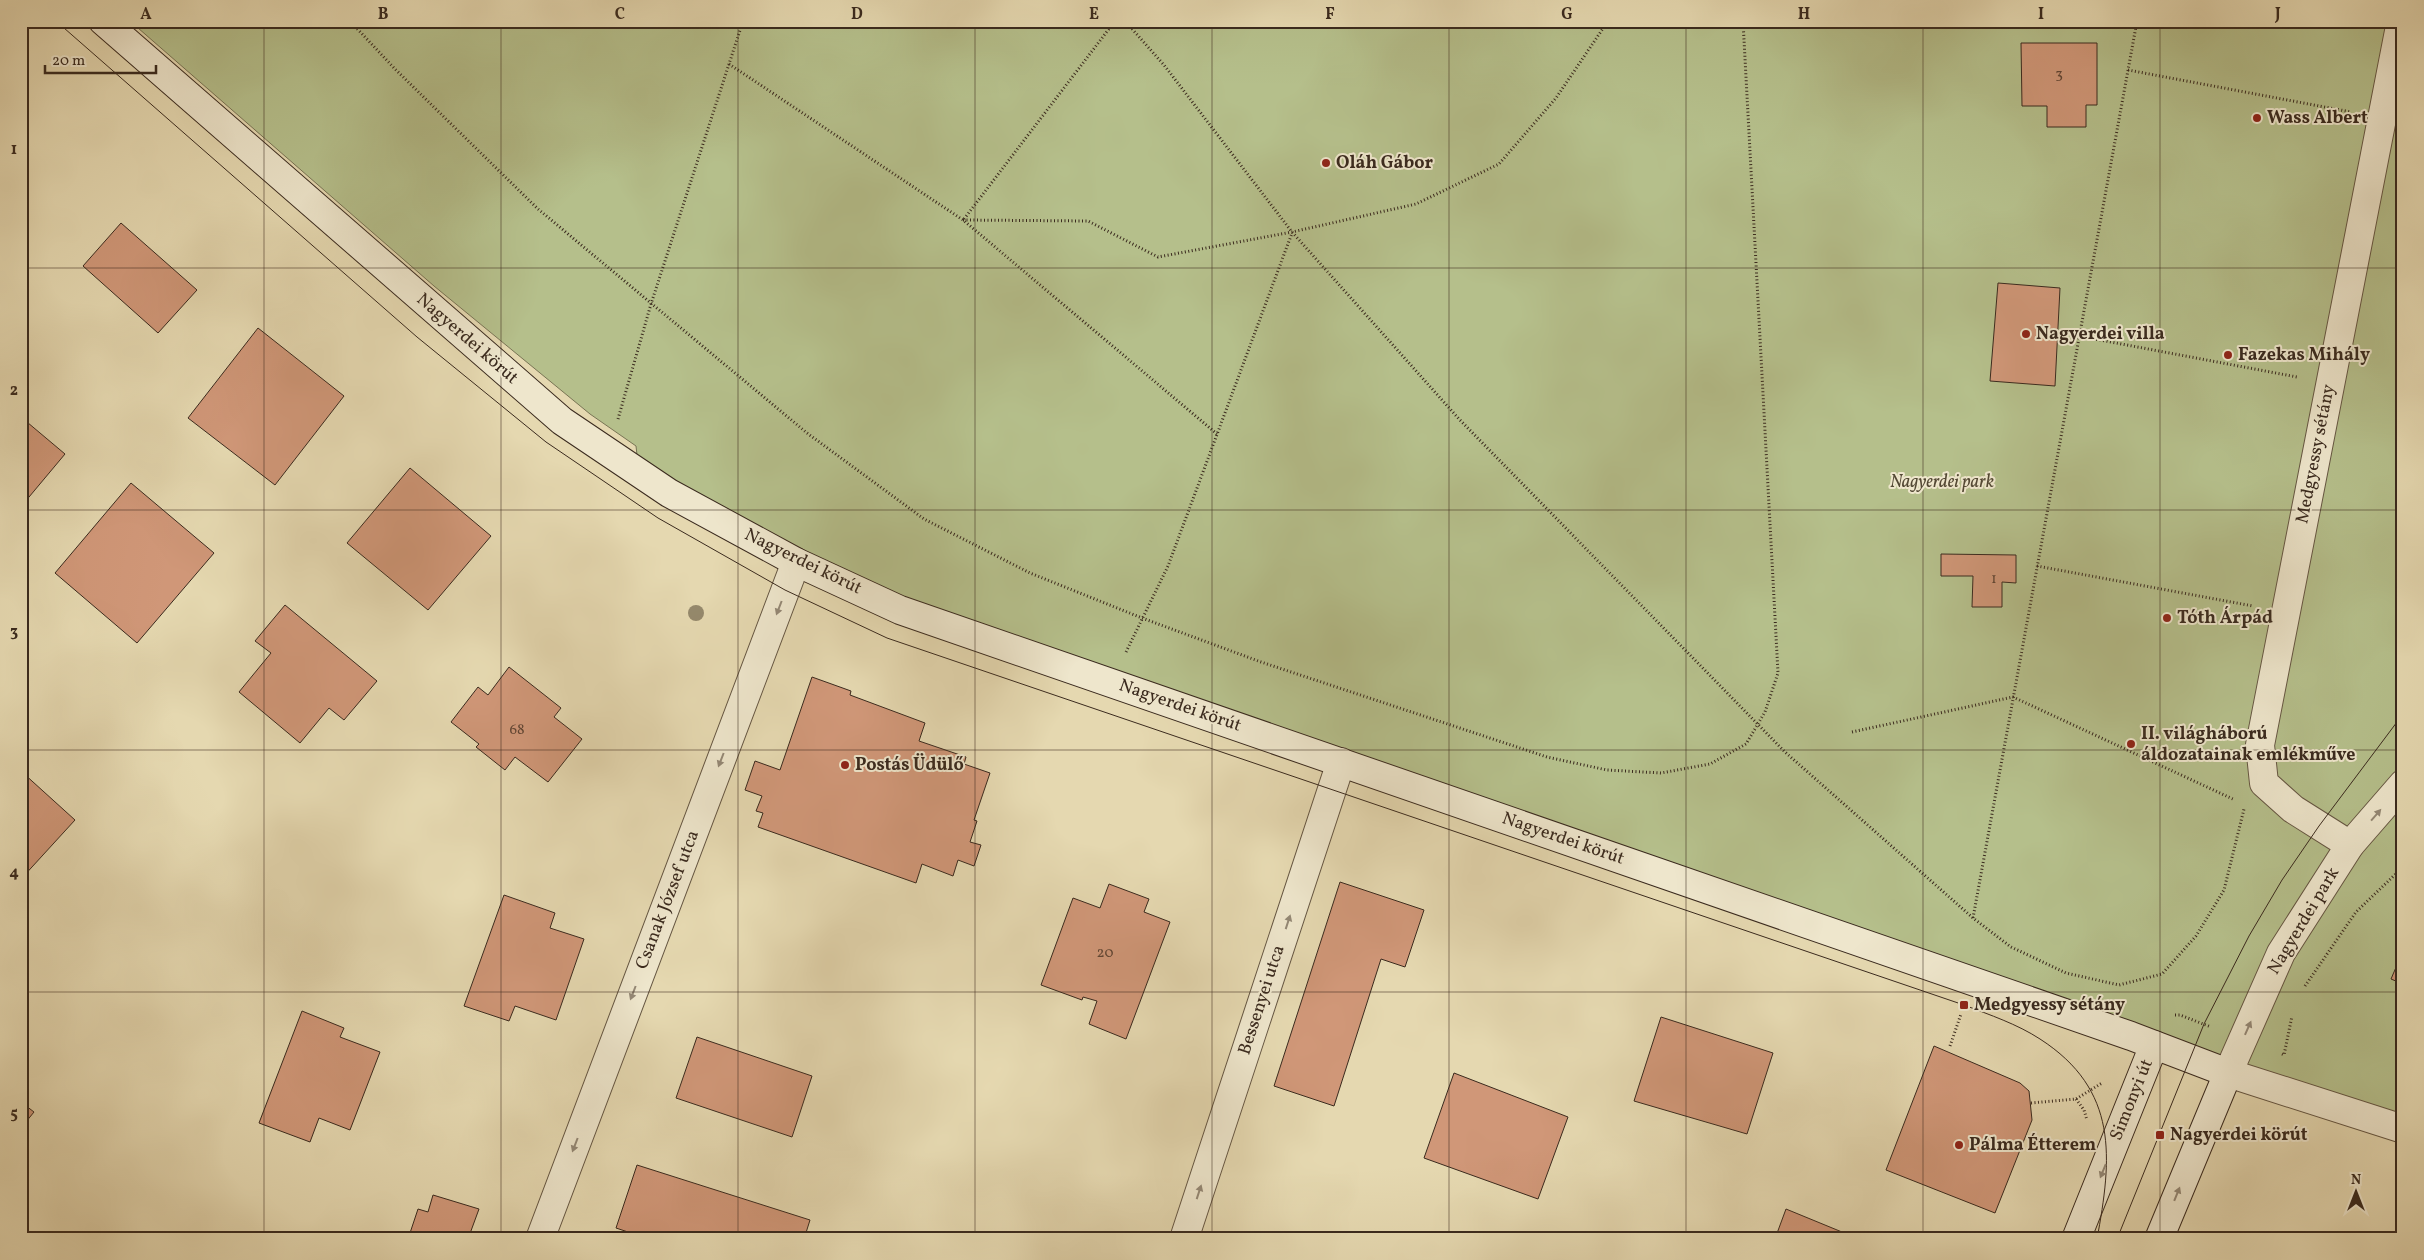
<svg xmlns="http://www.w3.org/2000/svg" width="2424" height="1260" viewBox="0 0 2424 1260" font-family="Vollkorn,serif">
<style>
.green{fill:#b5bf8b;stroke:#787454}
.building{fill:#d09778;stroke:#3a2a1e}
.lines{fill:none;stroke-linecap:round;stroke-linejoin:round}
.street-casing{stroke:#655642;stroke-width:30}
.secondary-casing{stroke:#3a2a1e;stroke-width:30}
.path{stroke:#3a2a1e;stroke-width:3;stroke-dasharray:1 2.5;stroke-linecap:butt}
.street{stroke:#eee6cc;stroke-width:28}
.secondary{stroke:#eee6cc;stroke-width:28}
.tram{stroke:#3a2a1e;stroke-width:1}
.tree{fill:#95896c}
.oneway{fill:#948875}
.grid{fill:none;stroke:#3a2a1e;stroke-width:1;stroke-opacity:0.55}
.poi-dot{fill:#8f2418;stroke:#eee6cc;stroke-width:2}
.labels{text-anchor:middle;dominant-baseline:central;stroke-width:4;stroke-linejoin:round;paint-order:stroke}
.number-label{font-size:15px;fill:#604534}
.poi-label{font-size:18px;font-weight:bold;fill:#3a2a1e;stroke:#eee6cc;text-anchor:start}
.street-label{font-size:18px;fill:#3a2a1e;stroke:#eee6cc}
.park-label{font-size:18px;font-style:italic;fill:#534834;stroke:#eee6cc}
.neatline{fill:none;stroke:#3a2a1e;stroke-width:2}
.grid-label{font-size:16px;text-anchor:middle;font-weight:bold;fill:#3a2a1e}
</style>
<rect width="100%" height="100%" fill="#e5d8b0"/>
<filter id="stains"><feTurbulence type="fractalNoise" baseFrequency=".004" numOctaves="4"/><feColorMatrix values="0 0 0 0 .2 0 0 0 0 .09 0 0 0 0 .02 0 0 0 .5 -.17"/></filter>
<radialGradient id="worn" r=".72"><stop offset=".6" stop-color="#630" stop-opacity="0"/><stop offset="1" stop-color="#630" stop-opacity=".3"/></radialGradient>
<polygon class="green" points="130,21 2403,21 2403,1129 900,610 639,473 636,446 590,414 434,286"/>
<g class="building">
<polygon points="2021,43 2097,43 2097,105 2086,105 2086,127 2047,127 2047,106 2022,106"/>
<polygon points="121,223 197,290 158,333 83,266"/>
<polygon points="1998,283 2060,288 2055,386 1990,381"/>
<polygon points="258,328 344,396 275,485 188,418"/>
<polygon points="21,417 65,454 24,503 21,501"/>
<polygon points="410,468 491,536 428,610 347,543"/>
<polygon points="131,483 214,553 137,643 55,573"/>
<polygon points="1941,554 2016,555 2016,583 2002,582 2002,607 1972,607 1973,576 1941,576"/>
<polygon points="285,605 377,681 344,720 329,708 300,743 239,692 271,653 255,641"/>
<polygon points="509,667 561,708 554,717 582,739 548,782 515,757 505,770 476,747 479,744 451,722 478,687 488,695"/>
<polygon points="812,677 851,691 850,695 925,723 919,741 966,757 964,764 990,773 974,820 977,821 970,842 981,845 974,866 958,860 953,876 922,864 916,883 758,827 763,813 756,811 762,796 745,790 755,761 780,770"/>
<polygon points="22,772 75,820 21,879 21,773"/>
<polygon points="1340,882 1424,910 1405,967 1381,959 1334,1106 1274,1086"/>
<polygon points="1109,884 1149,899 1144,912 1170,922 1126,1039 1089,1024 1097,1001 1083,997 1082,1000 1041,985 1073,898 1100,908"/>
<polygon points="504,895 555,913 550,928 584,939 556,1020 515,1006 509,1021 464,1006"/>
<polygon points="2403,951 2403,984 2391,979"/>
<polygon points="302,1011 344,1028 340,1037 380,1052 350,1130 319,1118 310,1142 259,1123"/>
<polygon points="1661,1017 1773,1053 1747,1134 1634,1101"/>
<polygon points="697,1037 812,1076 792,1137 676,1098"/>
<polygon points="1934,1046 2020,1083 2029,1091 2032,1120 1995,1213 1886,1170"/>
<polygon points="1454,1073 1568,1117 1538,1199 1424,1158"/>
<polygon points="21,1102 34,1112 21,1128"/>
<polygon points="637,1165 810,1220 804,1239 649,1239 616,1228"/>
<polygon points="433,1195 479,1209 468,1239 408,1239 418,1209 428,1212"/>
<polygon points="1786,1209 1859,1239 1782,1239 1776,1236"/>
</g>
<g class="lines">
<g class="street-casing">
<g id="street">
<polyline points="2403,784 2350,845 2281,953 2228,1073 2403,1129"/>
<polyline points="2350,845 2293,809 2264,783 2260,745 2401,21"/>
<polyline points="540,1239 796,562"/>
<polyline points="1184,1239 1341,762"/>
</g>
</g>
<g class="secondary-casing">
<g id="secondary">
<polyline points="103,21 562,421 669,493 796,562 900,610 2131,1036 2228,1073 2159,1239"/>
<polyline points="2076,1239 2154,1045"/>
</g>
</g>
<g class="path">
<polyline points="350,21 395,69 538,209 807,433 924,519 1030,573 1142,618 1261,662 1547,757 1607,770 1661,773 1710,764 1746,744 1765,712 1778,673 1743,21"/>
<polyline points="1125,21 1164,65 1292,232 1459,419 1785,752 1973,918 2011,947 2066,973 2119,985 2162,974 2196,936 2224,890 2244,809"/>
<polyline points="729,64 963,220 1217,434"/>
<polyline points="2128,70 2351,112"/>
<polyline points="964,219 1115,21"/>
<polyline points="963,220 1088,221 1158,257 1292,232 1416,204 1499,164 1556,98 1608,21"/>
<polyline points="2079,336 2297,377"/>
<polyline points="618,419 651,304 743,21"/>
<polyline points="2037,566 2253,606"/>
<polyline points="1126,652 1168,566 1292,233"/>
<polyline points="1852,732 2013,697 2235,800"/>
<polyline points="1973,918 2137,21"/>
<polyline points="2305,986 2356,912 2403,867"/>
<polyline points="2175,1015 2180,1015 2211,1027"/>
<polyline points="1950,1046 1961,1014"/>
<polyline points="2282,1054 2284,1055 2292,1016"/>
<polyline points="2076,1099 2084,1110 2087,1120"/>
<polyline points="2031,1103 2076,1099 2102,1083"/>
</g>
<use href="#street" class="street"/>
<use href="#secondary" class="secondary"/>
<g class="tram">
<path d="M 56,21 L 417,337 L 546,442 L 658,518 L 785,590 L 887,638 L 1964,1005 C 1990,1015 2017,1024 2040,1039 C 2119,1090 2112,1158 2097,1239"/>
<polyline points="2117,1239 2204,1024 2249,936 2282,880 2319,826 2403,714"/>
</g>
</g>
<circle class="tree" cx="696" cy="613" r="8"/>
<defs><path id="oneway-solid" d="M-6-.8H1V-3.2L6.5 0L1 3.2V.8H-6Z" transform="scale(1.25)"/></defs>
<g class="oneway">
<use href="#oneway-solid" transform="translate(779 608) rotate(111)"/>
<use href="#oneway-solid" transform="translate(721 760) rotate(111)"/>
<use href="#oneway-solid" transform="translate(2376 815) rotate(-49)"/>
<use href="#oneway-solid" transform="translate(1288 922) rotate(-72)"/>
<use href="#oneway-solid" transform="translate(633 993) rotate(111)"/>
<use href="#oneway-solid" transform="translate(2248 1028) rotate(-66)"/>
<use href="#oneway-solid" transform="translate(575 1145) rotate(111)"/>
<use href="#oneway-solid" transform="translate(2103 1171) rotate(112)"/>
<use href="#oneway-solid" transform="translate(1199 1192) rotate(-72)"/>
<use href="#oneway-solid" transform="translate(2177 1194) rotate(-68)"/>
</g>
<path class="grid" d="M 264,21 L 264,1239M 501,21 L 501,1239M 738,21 L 738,1239M 975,21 L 975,1239M 1212,21 L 1212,1239M 1449,21 L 1449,1239M 1686,21 L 1686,1239M 1923,21 L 1923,1239M 2160,21 L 2160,1239M 21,268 L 2403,268M 21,510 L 2403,510M 21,750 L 2403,750M 21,992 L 2403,992"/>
<g class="poi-dot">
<circle cx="2257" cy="118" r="5"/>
<circle cx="1326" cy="163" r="5"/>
<circle cx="2026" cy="334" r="5"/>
<circle cx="2228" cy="355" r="5"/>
<circle cx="2167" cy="618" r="5"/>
<circle cx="2131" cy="744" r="5"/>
<circle cx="845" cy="765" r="5"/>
<rect x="1959" y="1000" width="10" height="10" rx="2.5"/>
<rect x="2155" y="1130" width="10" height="10" rx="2.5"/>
<circle cx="1959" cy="1145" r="5"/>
</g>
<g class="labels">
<g class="number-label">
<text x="2059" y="74">3</text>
<text x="1994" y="579">1</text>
<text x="517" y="730">68</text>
<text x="1105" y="953">20</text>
</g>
<g class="poi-label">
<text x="2267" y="118">Wass Albert</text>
<text x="1336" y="163">Oláh Gábor</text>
<text x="2036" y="334">Nagyerdei villa</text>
<text x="2238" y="355">Fazekas Mihály</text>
<text x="2177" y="618">Tóth Árpád</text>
<text x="2141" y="734">II. világháború<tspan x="2141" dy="21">áldozatainak emlékműve</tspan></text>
<text x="855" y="765">Postás Üdülő</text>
<text x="1974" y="1005">Medgyessy sétány</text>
<text x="2170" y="1135">Nagyerdei körút</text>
<text x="1969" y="1145">Pálma Étterem</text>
</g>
<g class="street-label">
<text transform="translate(467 339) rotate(41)">Nagyerdei körút</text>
<text transform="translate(2316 454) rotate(-79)">Medgyessy sétány</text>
<text transform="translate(803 562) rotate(26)">Nagyerdei körút</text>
<text transform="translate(1180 706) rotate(19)">Nagyerdei körút</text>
<text transform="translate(1563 839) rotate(19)">Nagyerdei körút</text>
<text transform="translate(668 900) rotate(-69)">Csanak József utca</text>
<text transform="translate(2304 921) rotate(-59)">Nagyerdei park</text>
<text transform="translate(1262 1000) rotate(-72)">Bessenyei utca</text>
<text transform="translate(2132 1100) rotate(-68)">Simonyi út</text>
</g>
<g class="park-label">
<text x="1942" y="482">Nagyerdei park</text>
</g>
</g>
<rect width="2424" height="1260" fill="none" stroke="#e5d8b0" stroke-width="55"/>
<g transform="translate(2356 1192)" stroke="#eee6cc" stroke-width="4" paint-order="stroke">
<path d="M0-4L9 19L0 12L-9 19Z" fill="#3a2a1e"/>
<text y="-8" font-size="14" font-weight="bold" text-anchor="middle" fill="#3a2a1e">N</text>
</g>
<path d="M45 65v8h111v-8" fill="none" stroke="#3a2a1e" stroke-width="2.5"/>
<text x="52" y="65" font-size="15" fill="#3a2a1e" stroke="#eee6cc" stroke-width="4" paint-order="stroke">20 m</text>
<rect x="28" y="28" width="2368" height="1204" class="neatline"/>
<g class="grid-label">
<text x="146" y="19">A</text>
<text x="383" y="19">B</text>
<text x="620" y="19">C</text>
<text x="857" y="19">D</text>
<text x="1094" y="19">E</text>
<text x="1330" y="19">F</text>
<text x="1567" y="19">G</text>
<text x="1804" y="19">H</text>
<text x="2041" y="19">I</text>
<text x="2278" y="19">J</text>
<text x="14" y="154">1</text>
<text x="14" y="395">2</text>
<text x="14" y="636">3</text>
<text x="14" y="877">4</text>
<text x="14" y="1118">5</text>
</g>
<rect width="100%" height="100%" filter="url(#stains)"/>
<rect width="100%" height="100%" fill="url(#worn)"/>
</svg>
